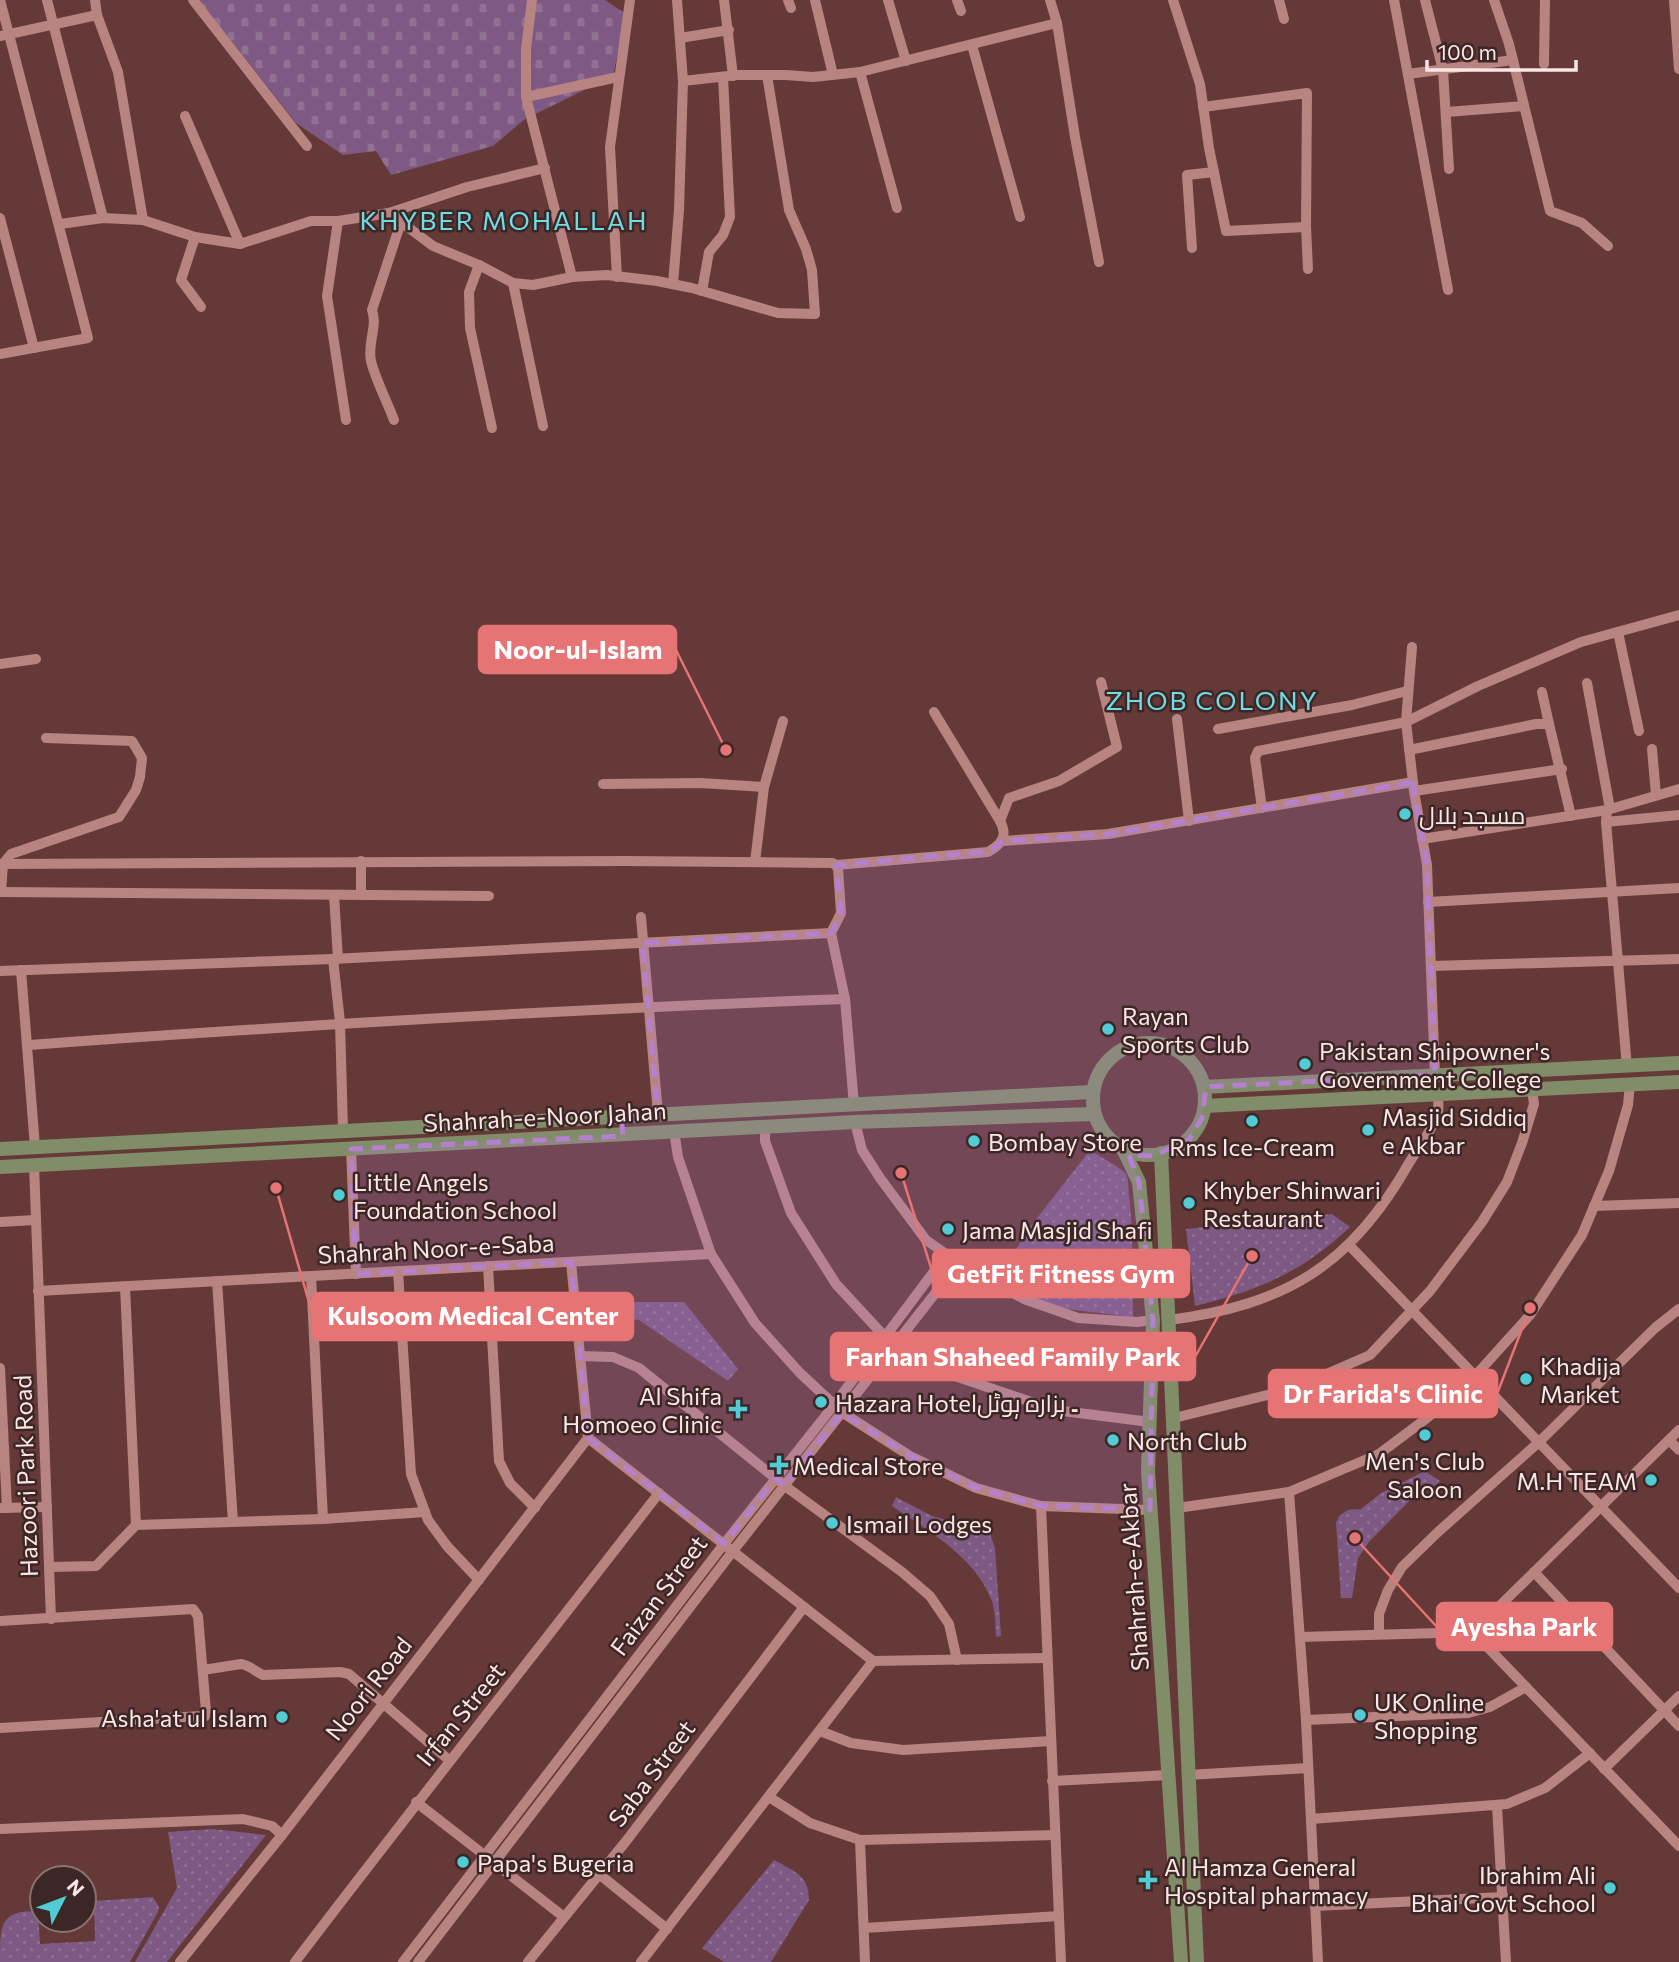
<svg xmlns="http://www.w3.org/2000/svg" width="1679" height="1962" viewBox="0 0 1679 1962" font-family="Commissioner,Cairo,sans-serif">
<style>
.grass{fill:url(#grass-dots)}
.cemetery{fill:url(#cemetery-stones)}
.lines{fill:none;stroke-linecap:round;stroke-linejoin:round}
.minor{stroke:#b88482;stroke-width:10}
.major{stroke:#818c68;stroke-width:14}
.marked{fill:#b680d0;fill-opacity:0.2;stroke:#b680d0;stroke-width:5;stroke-dasharray:14 9;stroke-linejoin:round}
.poi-dot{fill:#51ccd4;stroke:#3c2726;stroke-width:2.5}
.labels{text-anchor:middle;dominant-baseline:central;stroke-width:5;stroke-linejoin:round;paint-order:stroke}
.poi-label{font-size:24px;fill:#fde6e5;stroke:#3c2726;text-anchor:start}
.street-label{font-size:24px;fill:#fde6e5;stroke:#3c2726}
.neighbourhood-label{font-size:26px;letter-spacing:2px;fill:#70dce4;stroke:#3c2726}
.leader{fill:none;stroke:#e67474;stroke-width:2.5}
.callout-dot{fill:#e67474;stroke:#3c2726;stroke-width:2.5}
.callout{fill:#e67474;stroke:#e67474;stroke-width:2.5}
.callout-label{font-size:26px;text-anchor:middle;font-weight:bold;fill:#fff}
</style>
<defs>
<pattern id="grass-dots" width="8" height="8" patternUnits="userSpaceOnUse" patternTransform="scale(1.75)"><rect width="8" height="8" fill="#7d5983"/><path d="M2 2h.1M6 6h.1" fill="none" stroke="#907194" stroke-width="1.8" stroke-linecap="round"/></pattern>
<pattern id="cemetery-stones" width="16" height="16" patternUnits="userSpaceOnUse" patternTransform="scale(1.75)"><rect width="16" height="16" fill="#7d5983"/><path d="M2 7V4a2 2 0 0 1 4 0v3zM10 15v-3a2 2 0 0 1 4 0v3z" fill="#907194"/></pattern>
</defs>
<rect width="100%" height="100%" fill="#653938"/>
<g class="grass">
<path d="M 1090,1150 C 1098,1156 1122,1168 1126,1174 C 1129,1180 1128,1189 1129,1196 C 1134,1236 1132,1277 1133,1317 L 1067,1309 L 1030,1297 L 996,1280 L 1031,1226 Z"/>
<path d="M 1332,1214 L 1350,1227 C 1301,1273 1259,1290 1195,1306 L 1186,1229 Z"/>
<polygon points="594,1302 684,1302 738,1369 728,1381 639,1320 593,1314"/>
<polygon points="1425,1471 1440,1481 1430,1490 1426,1487 1420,1490 1369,1542 1358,1558 1352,1598 1341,1598 1336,1522 1340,1515 1348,1510 1361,1509 1381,1493"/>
<path d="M 896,1497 L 930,1515 L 990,1534 L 995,1548 L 1001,1636 L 996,1637 C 995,1625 996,1610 991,1599 C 974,1556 928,1531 892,1506 Z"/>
<polygon points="213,1829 266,1835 167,1962 135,1962 177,1888 168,1832"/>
<path d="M 774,1860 C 794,1871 809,1875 809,1900 L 771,1962 L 724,1962 L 702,1948 Z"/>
<path d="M 153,1897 L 159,1907 L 158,1912 L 130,1962 L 0,1962 C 0,1923 0,1911 38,1911 L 40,1944 L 95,1941 L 94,1901 Z"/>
</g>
<polygon class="cemetery" points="199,0 605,0 626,14 613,76 525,119 493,146 391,175 376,151 343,155 296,123"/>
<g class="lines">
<g class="minor">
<polyline points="47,0 103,218"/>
<polyline points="95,0 97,15 118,72 143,220"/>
<polyline points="193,0 307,146"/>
<polyline points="532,0 526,49 526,97 572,277"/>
<polyline points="724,0 733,76"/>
<polyline points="788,0 791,8"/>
<polyline points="815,0 833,75"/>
<polyline points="888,0 906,61"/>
<polyline points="957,0 961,11"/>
<polyline points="1050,0 1057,23 1075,137 1099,262"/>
<polyline points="1173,0 1200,84 1209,148 1226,231 1306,227"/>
<polyline points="1279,0 1284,19"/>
<polyline points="1394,0 1448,290"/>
<polyline points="1425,0 1443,70 1449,169"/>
<polyline points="1494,0 1509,44 1550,211 1582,223 1608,246"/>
<polyline points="1674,0 1679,69"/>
<polyline points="0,36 97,15"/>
<polyline points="680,38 729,30"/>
<polyline points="972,45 1020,217"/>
<polyline points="1544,64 1545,0"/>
<polyline points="860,72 897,208"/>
<polyline points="1408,74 1513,60"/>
<polyline points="683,81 737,75 786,75 813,77 860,72 1057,23"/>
<polyline points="526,97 618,77"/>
<polyline points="1203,107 1307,93 1306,227 1308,269"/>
<polyline points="1446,112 1524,106"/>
<polyline points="185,116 240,244"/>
<polyline points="389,213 433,246 479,265 513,283 533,285 572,277 607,275 657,281 692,288 778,313 815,314 812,270 806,249 789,210 767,75"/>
<polyline points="0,218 34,348"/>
<polyline points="338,221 327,296 346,420"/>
<polyline points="60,224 103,218 143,220 195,237 240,244 311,221 338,221 389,213 467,187 545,168"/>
<polyline points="195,237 181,280 201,307"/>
<polyline points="1192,248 1187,175 1214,172"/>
<polyline points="479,265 469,292 470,328 492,428"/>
<polyline points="617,277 610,147 630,0"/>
<polyline points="513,283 543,426"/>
<polyline points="673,284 679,210 683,81 677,0"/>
<polyline points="702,291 709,252 723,235 730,217 723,77"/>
<polyline points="0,354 88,338 0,0"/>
<path d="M 394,420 C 387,401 376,381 371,361 C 367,344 378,326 372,310 L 401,222"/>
<polyline points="1618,632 1639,731"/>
<polyline points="1412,647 1406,722 1414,791 1427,865 1435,1075"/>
<polyline points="0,664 36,659"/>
<polyline points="1587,683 1610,809"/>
<polyline points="1542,692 1549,724"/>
<polyline points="1177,719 1189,821"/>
<polyline points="1218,729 1352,705 1407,691"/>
<polyline points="1652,749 1656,795"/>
<polyline points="1409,750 1536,724 1549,724 1571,816"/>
<polyline points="603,784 701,783 764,787"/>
<polyline points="1414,791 1562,769"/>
<polyline points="1262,808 1255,758 1258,751 1406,722 1478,686 1581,642 1679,615"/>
<polyline points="1607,810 1606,822 1627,1067"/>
<polyline points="1000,821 1009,798 1059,781 1117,747 1101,682"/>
<polyline points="1606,822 1679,815"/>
<polyline points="1422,839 1607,810 1679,789"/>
<polyline points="1002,841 1108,834 1413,782"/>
<polyline points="755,862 764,787 783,721"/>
<polyline points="0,864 626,861 833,863 838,868 841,913 831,933 845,999 854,1105"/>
<path d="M 836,865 L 988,852 C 1002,844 1008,836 1000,821 L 934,712"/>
<polyline points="0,892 489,896"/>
<polyline points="1,892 3,864 11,854 119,817 136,790 140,777 142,758 132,741 46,738"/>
<polyline points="334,895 338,959"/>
<polyline points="361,895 361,861"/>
<polyline points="1428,902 1679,888"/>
<polyline points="641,917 658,1114"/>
<polyline points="333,959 340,1022 343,1129"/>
<polyline points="1431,966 1679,959"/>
<polyline points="21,970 35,1147"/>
<polyline points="0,971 333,959 831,933"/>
<path d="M 29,1045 C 301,1025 572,1009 845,999"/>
<polyline points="855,1122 862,1150 880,1178 926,1240 959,1263 1024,1299 1078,1318 1137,1322 1153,1320"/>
<polyline points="765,1127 765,1141 791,1213 836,1284 885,1337 949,1374 1055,1410 1150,1422"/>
<polyline points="674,1131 678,1157 711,1254 755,1323 800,1373 843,1413 910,1456 976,1488 1041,1506 1150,1510"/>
<polyline points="351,1149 356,1274"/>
<polyline points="34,1165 51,1619"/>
<polyline points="1594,1206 1679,1203"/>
<polyline points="0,1222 35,1220"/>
<polyline points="1349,1245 1679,1588"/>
<polyline points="571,1262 588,1438 873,1661 1047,1658"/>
<polyline points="488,1266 499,1461 510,1483 535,1508"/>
<polyline points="398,1271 411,1474 428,1520 447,1546 479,1580"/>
<polyline points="311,1276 323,1519"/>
<polyline points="217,1281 233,1522"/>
<polyline points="125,1287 136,1525"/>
<polyline points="38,1291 711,1254"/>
<path d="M 1169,1320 C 1285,1305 1351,1266 1409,1163 C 1417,1150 1435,1126 1438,1112 C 1439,1107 1438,1101 1438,1096"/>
<polyline points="580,1356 613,1357 639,1368 785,1486 902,1572 930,1596 949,1624 957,1660"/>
<polyline points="0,1368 7,1508"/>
<polyline points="1174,1418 1292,1389 1370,1355 1430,1291 1482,1222 1507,1182 1522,1143 1534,1104 1532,1089"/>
<polyline points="1669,1440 1679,1450"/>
<polyline points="1289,1492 1306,1720 1318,1962"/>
<polyline points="1041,1506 1061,1962"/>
<polyline points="1,1508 47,1507"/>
<polyline points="1177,1508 1289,1492 1379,1454 1427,1418 1475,1376 1530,1315 1582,1235 1609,1171 1628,1105 1630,1083"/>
<polyline points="49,1567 96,1566 136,1525 323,1519 425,1512"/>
<polyline points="1534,1572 1679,1726"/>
<polyline points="0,1621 193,1609 198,1616 206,1711 205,1716 201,1716 0,1728"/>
<polyline points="1473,1632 1679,1846"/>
<polyline points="1379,1634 1379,1614 1388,1590 1402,1567 1438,1532 1539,1442 1655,1328 1679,1309"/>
<polyline points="1300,1637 1473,1632 1679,1430"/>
<path d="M 203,1670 L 241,1664 C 250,1665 255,1672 263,1675 L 340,1672 L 349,1674 L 449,1760"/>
<polyline points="1306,1720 1468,1713 1490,1707 1526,1687"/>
<polyline points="820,1731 851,1743 903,1750 1051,1741"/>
<polyline points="1604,1769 1679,1696"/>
<polyline points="1188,1775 1308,1768"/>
<polyline points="1052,1781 1169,1775"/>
<polyline points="769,1797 810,1823 860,1840 1055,1835"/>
<polyline points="416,1802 564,1917"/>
<polyline points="1497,1806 1506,1962"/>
<polyline points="1311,1819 1507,1804 1545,1788 1590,1753"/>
<polyline points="0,1829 243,1819 272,1826 282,1835"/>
<polyline points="860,1840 865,1962"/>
<polyline points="599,1874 667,1929"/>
<polyline points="1315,1906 1504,1897"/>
<polyline points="864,1928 1059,1916"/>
<polyline points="180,1962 282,1835 588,1438"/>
<path d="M 295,1962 C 415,1804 538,1650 659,1493"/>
<polyline points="403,1962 724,1544 834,1405 947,1254"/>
<polyline points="418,1962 733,1551 959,1263"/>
<polyline points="528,1962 627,1840 804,1607"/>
<polyline points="641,1962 873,1661"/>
</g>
<g class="major">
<circle cx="1149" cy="1099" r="56"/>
<polyline points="1204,1087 1679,1063"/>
<polyline points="1205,1106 1679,1082"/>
<polyline points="0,1149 1092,1092"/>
<polyline points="1124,1151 1139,1182 1153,1320 1148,1471 1181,1962"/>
<polyline points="1161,1153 1197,1962"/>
<polyline points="0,1167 855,1122 1094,1114"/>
</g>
</g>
<path class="marked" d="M 1413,782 L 1427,865 L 1435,1075 L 1206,1087 L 1202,1118 L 1189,1140 L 1153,1156 L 1129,1155 L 1139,1182 L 1153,1320 L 1150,1510 L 1041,1506 L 976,1488 L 910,1456 L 842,1413 L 785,1486 L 776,1478 L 724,1544 L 588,1438 L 571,1262 L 356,1274 L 351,1149 L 623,1136 L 621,1116 L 658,1114 L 642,943 L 831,933 L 841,913 L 836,865 L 991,851 L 1002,841 L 1108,834 Z"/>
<g class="poi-dot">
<circle cx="1405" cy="814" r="7"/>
<circle cx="1108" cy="1029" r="7"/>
<circle cx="1305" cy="1064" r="7"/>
<circle cx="1252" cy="1121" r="7"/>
<circle cx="1368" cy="1130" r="7"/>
<circle cx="974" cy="1141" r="7"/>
<circle cx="339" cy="1195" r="7"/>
<circle cx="1189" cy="1203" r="7"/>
<circle cx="948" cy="1229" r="7"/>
<circle cx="1526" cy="1379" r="7"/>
<circle cx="821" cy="1402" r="7"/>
<path d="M734.5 1398.5h7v7h7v7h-7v7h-7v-7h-7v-7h7z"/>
<circle cx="1425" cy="1435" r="7"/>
<circle cx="1113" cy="1440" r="7"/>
<path d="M775.5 1454.5h7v7h7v7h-7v7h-7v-7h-7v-7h7z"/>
<circle cx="1651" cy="1480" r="7"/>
<circle cx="832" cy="1523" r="7"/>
<circle cx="1360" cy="1715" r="7"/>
<circle cx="282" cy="1717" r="7"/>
<circle cx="463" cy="1862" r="7"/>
<path d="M1144.5 1869.5h7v7h7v7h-7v7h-7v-7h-7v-7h7z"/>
<circle cx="1610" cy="1888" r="7"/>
</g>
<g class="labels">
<g class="poi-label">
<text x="1419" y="814">مسجد بلال</text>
<text x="1122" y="1015">Rayan<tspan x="1122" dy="28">Sports Club</tspan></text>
<text x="1319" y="1050">Pakistan Shipowner's<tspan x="1319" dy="28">Government College</tspan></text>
<text x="1382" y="1116">Masjid Siddiq<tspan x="1382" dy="28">e Akbar</tspan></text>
<text x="988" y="1141">Bombay Store</text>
<text x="1252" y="1146" text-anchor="middle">Rms Ice-Cream</text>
<text x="353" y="1181">Little Angels<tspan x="353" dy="28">Foundation School</tspan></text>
<text x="1203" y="1189">Khyber Shinwari<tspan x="1203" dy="28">Restaurant</tspan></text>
<text x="962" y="1229">Jama Masjid Shafi</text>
<text x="1540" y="1365">Khadija<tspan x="1540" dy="28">Market</tspan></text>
<text x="722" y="1395" text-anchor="end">Al Shifa<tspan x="722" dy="28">Homoeo Clinic</tspan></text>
<text x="835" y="1402">Hazara Hotel۔ ہزارہ ہوٹل</text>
<text x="1127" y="1440">North Club</text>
<text x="1425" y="1460" text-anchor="middle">Men's Club<tspan x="1425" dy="28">Saloon</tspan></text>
<text x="793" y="1465">Medical Store</text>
<text x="1637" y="1480" text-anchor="end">M.H TEAM</text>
<text x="846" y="1523">Ismail Lodges</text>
<text x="1374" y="1701">UK Online<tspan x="1374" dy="28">Shopping</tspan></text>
<text x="268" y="1717" text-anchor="end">Asha'at ul Islam</text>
<text x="477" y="1862">Papa's Bugeria</text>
<text x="1164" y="1866">Al Hamza General<tspan x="1164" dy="28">Hospital pharmacy</tspan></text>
<text x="1596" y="1874" text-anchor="end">Ibrahim Ali<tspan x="1596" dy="28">Bhai Govt School</tspan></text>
</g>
<g class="street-label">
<text transform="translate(545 1116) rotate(-3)">Shahrah-e-Noor Jahan</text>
<text transform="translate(436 1248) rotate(-3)">Shahrah Noor-e-Saba</text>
<text transform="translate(25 1476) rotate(-92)">Hazoori Park Road</text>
<text transform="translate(1133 1577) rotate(-94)">Shahrah-e-Akbar</text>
<text transform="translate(658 1595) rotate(-53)">Faizan Street</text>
<text transform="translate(368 1688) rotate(-52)">Noori Road</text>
<text transform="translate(460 1714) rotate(-51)">Irfan Street</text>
<text transform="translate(651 1773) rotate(-53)">Saba Street</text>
</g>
<g class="neighbourhood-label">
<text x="504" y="219">KHYBER MOHALLAH</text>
<text x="1212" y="699">ZHOB COLONY</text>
</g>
</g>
<path class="leader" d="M726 750L676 650M901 1173L933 1274M276 1188L313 1316M1252 1256L1195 1357M1530 1308L1497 1394M1355 1538L1437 1627"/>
<g class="callout-dot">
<circle cx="726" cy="750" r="7"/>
<circle cx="901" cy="1173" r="7"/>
<circle cx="276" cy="1188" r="7"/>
<circle cx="1252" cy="1256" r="7"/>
<circle cx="1530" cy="1308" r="7"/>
<circle cx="1355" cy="1538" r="7"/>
</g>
<g class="callout">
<rect x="479" y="626" width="197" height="47" rx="7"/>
<rect x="933" y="1250" width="256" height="47" rx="7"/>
<rect x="313" y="1293" width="320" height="47" rx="7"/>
<rect x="831" y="1333" width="364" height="47" rx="7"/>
<rect x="1269" y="1370" width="228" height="47" rx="7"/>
<rect x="1437" y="1603" width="175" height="47" rx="7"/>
</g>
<g class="callout-label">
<text x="578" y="659">Noor-ul-Islam</text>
<text x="1061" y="1283">GetFit Fitness Gym</text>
<text x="473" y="1325">Kulsoom Medical Center</text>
<text x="1013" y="1366">Farhan Shaheed Family Park</text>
<text x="1383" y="1403">Dr Farida's Clinic</text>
<text x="1524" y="1636">Ayesha Park</text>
</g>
<g transform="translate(63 1899) rotate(48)"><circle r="33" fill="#3c2726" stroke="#897372" stroke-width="2"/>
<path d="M0-5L12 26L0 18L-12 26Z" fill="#51ccd4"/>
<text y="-10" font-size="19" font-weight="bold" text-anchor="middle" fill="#fde6e5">N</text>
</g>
<path d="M1427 60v10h149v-10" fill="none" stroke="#fde6e5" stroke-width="3.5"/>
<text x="1438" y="60" font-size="21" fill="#fde6e5" stroke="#3c2726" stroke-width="5" paint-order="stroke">100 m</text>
</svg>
